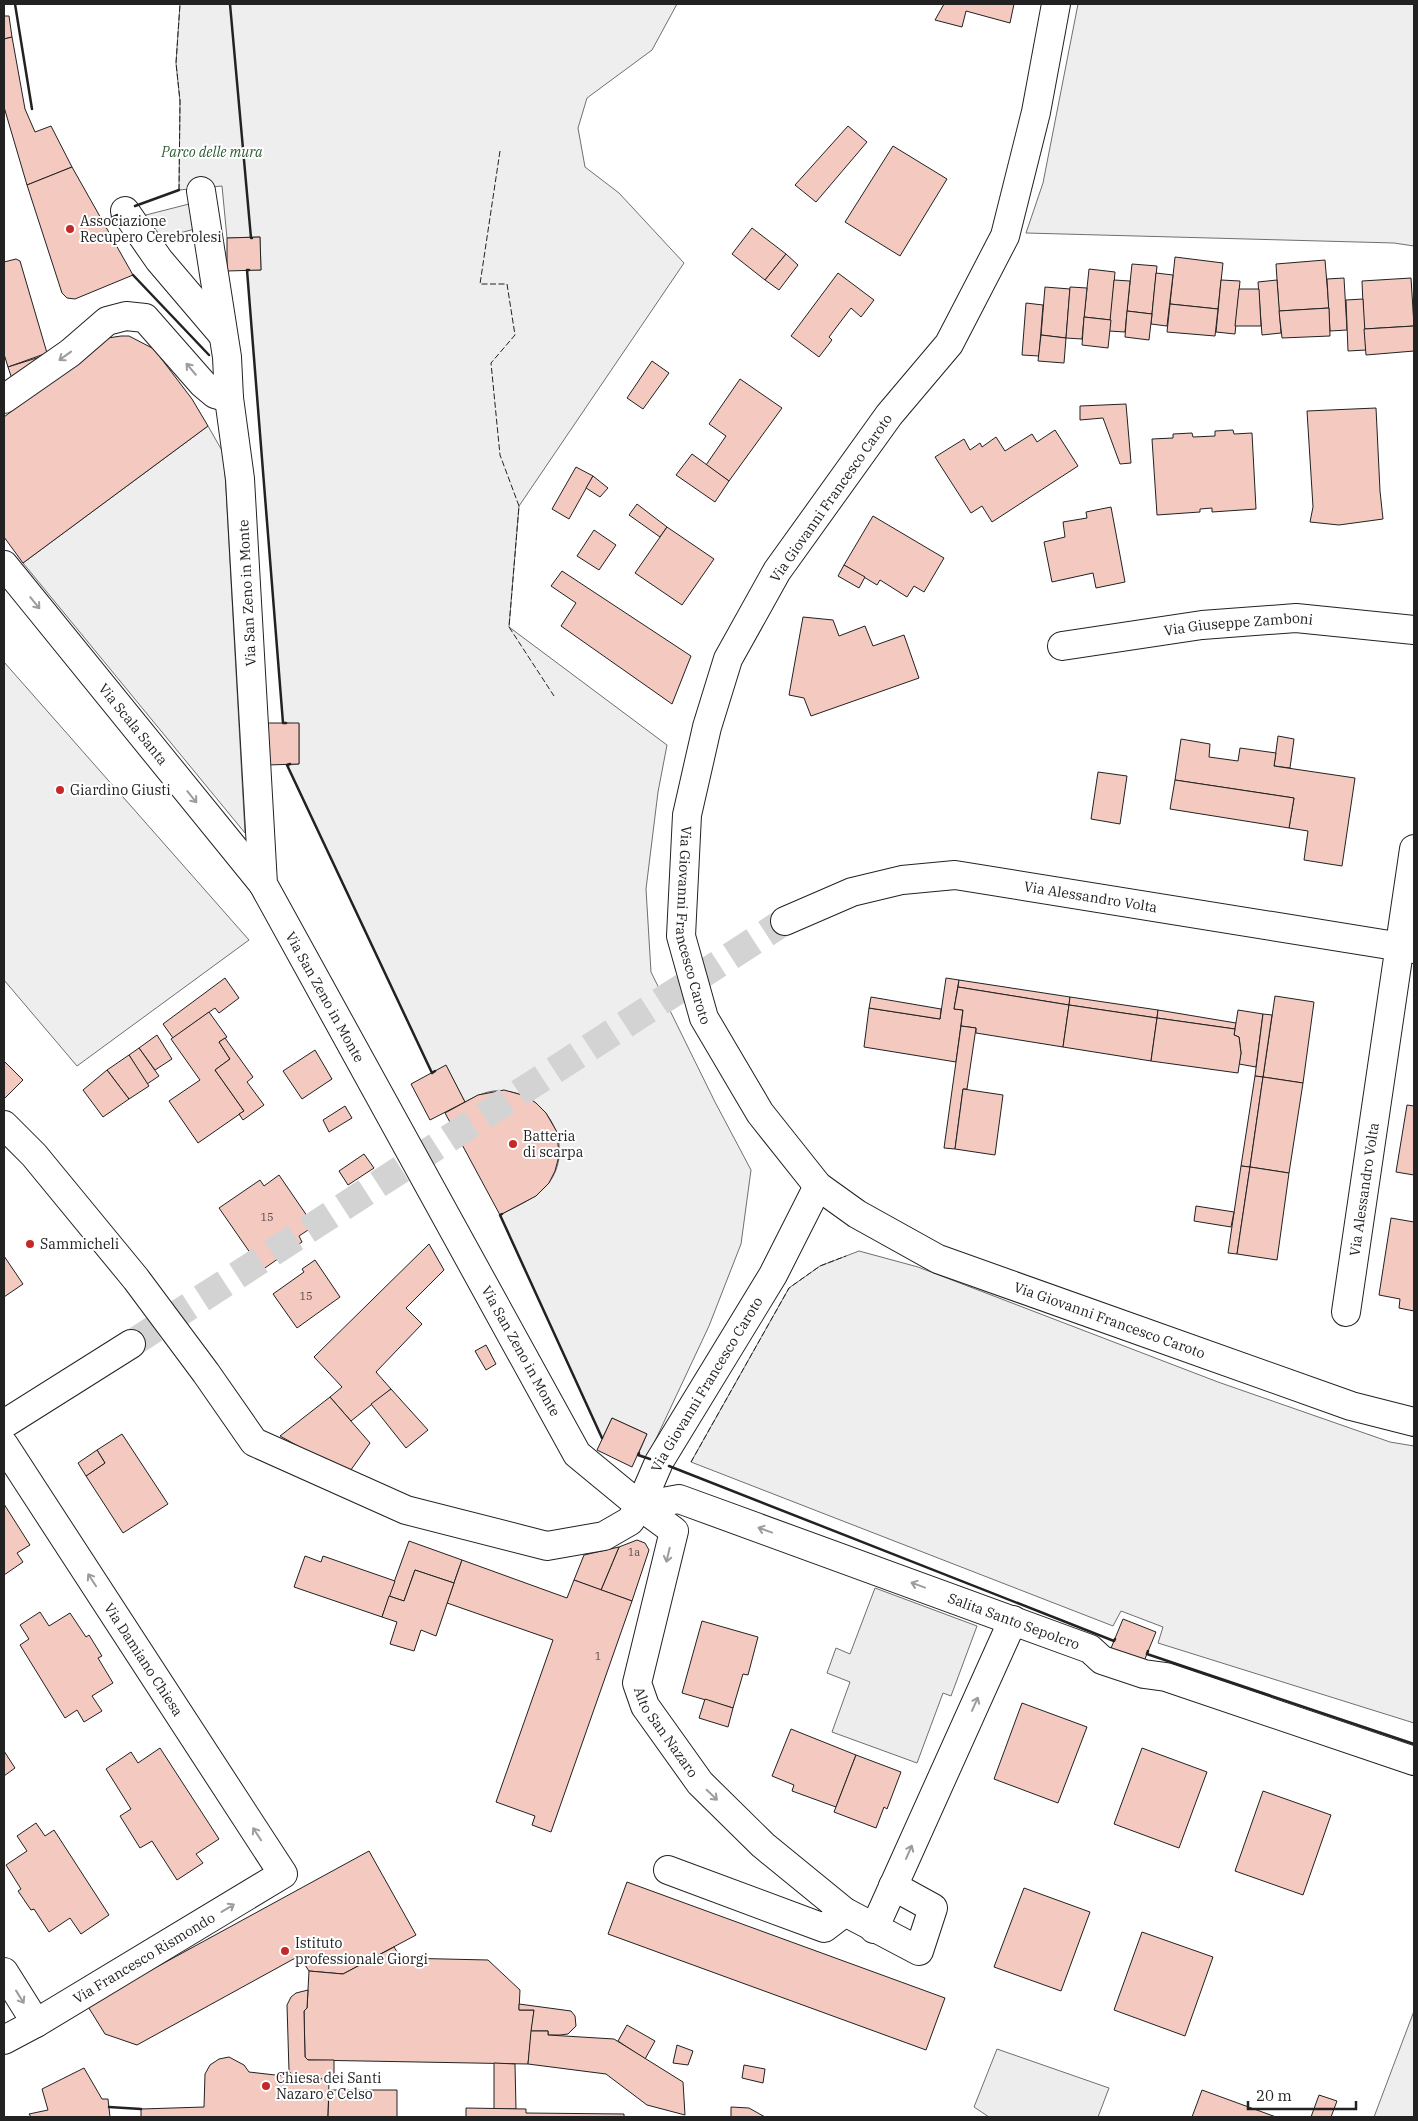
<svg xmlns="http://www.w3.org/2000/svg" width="1418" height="2121" viewBox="0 0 1418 2121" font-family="'IBM Plex Serif',serif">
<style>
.green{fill:#eee;stroke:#6f6f6f}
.parking{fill:#ededed;stroke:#6f6f6f}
.building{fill:#f3c9c0;stroke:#222}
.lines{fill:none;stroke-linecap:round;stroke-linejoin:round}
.minor-tunnel{stroke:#d3d3d3;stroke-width:28;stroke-dasharray:28 14;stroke-linecap:butt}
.minor-casing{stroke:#222;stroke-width:30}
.minor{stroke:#fff;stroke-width:28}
.fence{stroke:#222;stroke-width:1;stroke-dasharray:6 2.5;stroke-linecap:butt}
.wall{stroke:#222;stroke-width:2.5}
.oneway{stroke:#9c9c9c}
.poi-dot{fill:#c62828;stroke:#fff;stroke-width:2}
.labels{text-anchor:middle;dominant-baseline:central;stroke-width:4;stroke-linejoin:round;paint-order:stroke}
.number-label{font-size:11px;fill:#564c4a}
.park-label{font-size:14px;font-style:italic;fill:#2f5e38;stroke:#fff}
.poi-label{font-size:14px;fill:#222;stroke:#fff;text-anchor:start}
.street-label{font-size:14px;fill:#222;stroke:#fff}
</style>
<rect width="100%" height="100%" fill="#fff"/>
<g class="green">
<path d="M 180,4 L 677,4 L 652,50 L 587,98 L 578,128 L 585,167 L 619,193 L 684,263 L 519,506 L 509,627 L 667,745 L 658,792 L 646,889 L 651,972 L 715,1102 L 751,1170 L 741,1244 L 709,1326 L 647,1458 L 638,1455 L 647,1434 L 612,1418 L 602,1439 L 500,1215 C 517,1206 535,1199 548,1184 C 576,1148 549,1095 505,1091 C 490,1089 478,1095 465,1102 L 446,1066 L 432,1073 L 287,765 L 299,764 L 299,724 L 283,723 L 247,270 L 261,270 L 260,237 L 227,238 L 222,186 L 179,190 L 180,101 L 176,63 Z"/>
<polygon points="1078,4 1414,4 1414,246 1394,243 1026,233 1043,183"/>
<polygon points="208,426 224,454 245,833 23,563"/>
<polygon points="4,662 249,940 77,1066 4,980"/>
<polygon points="859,1251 918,1267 1218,1382 1390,1442 1414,1446 1414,1723 1158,1643 1163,1627 1121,1611 1113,1626 691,1462 789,1288 820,1266"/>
<polygon points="1414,2011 1414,2117 1374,2117"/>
</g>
<g class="parking">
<polygon points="189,204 195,229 149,241 142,216"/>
<polygon points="875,1588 977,1626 951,1696 943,1693 917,1763 832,1732 850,1682 827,1673 836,1648 850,1654"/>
<polygon points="997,2049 1109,2088 1098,2117 989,2117 974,2107"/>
</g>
<g class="building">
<polygon points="944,4 1014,4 1010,23 966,11 962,27 935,20"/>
<polygon points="4,16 9,16 12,37 4,39"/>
<polygon points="12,37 25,109 35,132 51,126 72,167 27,185 4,107 4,39"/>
<polygon points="848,126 867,142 816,202 795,185"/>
<polygon points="893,146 947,179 900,256 845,222"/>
<polygon points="72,167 133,275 75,299 67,298 62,293 27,185"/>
<polygon points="752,228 786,254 765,280 732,254"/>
<polygon points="260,237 261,270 227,271 227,238"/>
<polygon points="786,254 798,265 779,290 765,280"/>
<polygon points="1175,257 1223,263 1218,309 1170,304"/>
<polygon points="16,259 20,261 47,353 8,367 4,354 4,262"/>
<polygon points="1325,260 1329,308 1279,311 1276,264"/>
<polygon points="1132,264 1157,266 1152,314 1127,311"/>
<polygon points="1089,269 1115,272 1111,320 1084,317"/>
<polygon points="838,273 874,300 861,317 851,308 829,337 832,340 819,357 791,336"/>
<polygon points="1156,273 1173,275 1167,326 1151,324"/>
<polygon points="1344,278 1347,330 1330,331 1327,279"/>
<polygon points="1411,278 1414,326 1364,329 1362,281"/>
<polygon points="1114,280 1130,281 1125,332 1109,331"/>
<polygon points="1221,280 1240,281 1235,334 1216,332"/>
<polygon points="1277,280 1281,333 1262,335 1258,282"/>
<polygon points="1045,287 1070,289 1066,338 1041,335"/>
<polygon points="1070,287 1087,288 1082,339 1066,338"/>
<polygon points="1239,289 1259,289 1261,326 1235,326"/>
<polygon points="1363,299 1366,350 1348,351 1346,300"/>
<polygon points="1026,303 1043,305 1039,356 1022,355"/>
<polygon points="1170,304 1218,309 1215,336 1167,332"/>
<polygon points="1329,308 1330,336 1282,338 1279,311"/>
<polygon points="1127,311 1152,314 1149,340 1125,337"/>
<polygon points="1084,317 1111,320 1108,348 1082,345"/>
<polygon points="1414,326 1414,351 1366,355 1364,329"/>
<polygon points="1041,335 1066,338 1064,363 1038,361"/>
<polygon points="121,336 129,336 154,349 192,399 208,426 23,563 4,537 4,417 108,338"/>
<polygon points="43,356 13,382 8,367"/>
<polygon points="652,361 669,373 643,409 627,398"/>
<polygon points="740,379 782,408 729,481 706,465 726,436 709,424"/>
<polygon points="1126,404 1131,463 1120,464 1103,418 1080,420 1080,406"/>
<polygon points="1376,408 1380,491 1383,519 1339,525 1310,522 1313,507 1307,411"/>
<polygon points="1055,430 1078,466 992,522 982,506 971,513 935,457 964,439 970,450 980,443 982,447 996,437 1005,451 1032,434 1037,442"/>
<polygon points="1233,430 1234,434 1252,433 1256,509 1212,512 1212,508 1200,509 1200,512 1157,515 1152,439 1173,438 1173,434 1192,433 1193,437 1215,436 1215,431"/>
<polygon points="692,454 729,481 715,502 676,475"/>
<polygon points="576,467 593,476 569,519 552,509"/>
<polygon points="593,476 608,488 600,497 586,488"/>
<polygon points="637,504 667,527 660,537 629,515"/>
<polygon points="1111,507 1125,582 1096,588 1093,573 1052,582 1044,542 1065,537 1063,522 1087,518 1086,512"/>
<polygon points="873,516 944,558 924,592 914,586 907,597 880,580 877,585 844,565"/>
<polygon points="667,527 714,559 682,605 635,573"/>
<polygon points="594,530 616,545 599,570 577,556"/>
<polygon points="844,565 865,577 859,588 838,576"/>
<polygon points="562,571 691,656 672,704 561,626 576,603 551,586"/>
<polygon points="803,617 833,620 839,636 865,626 873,646 904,635 919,678 811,716 804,698 789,695"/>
<polygon points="267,723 299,723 299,764 267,765"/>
<polygon points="1278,736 1294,739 1290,768 1274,766"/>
<polygon points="1181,739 1210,744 1209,757 1238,761 1240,748 1276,753 1274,766 1355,778 1342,866 1304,860 1308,831 1289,828 1294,798 1175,780"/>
<polygon points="1098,772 1127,776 1120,824 1091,819"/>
<polygon points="1175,780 1294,798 1289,828 1170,809"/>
<polygon points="225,978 239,998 219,1013 215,1008 173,1038 163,1024"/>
<polygon points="946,978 959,980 954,1009 963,1010 956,1062 864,1047 869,1008 940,1019"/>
<polygon points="959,980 1070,997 1069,1005 958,987"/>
<polygon points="958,987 1069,1005 1063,1047 976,1033 976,1028 961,1026 963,1010 954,1009"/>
<polygon points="1275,996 1314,1002 1303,1083 1263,1077"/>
<polygon points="871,997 941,1009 940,1019 869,1008"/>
<polygon points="1070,997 1158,1010 1157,1018 1069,1005"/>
<polygon points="1069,1005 1157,1018 1151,1061 1063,1047"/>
<polygon points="1158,1010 1236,1023 1235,1029 1157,1018"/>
<polygon points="1238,1010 1263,1014 1256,1067 1239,1064 1241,1053 1239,1037 1234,1035"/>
<polygon points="209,1012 227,1037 219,1042 230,1059 215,1070 244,1111 198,1143 169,1101 200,1080 171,1039"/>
<polygon points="1263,1014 1272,1015 1263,1077 1255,1076"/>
<polygon points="1157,1018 1235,1029 1234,1035 1239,1037 1241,1053 1238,1073 1151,1061"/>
<polygon points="961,1026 976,1028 967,1089 963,1089 955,1149 944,1148"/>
<polygon points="157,1035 172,1059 155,1070 139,1048"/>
<polygon points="225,1038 253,1077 247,1082 264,1105 243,1120 239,1114 244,1111 215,1070 230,1059 219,1042"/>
<polygon points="139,1048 159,1076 147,1084 129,1055"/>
<polygon points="315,1050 332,1079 302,1099 283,1071"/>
<polygon points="129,1055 149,1086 129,1099 107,1070"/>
<polygon points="4,1061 23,1080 4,1099"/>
<polygon points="446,1065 465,1102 430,1120 411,1084"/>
<polygon points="107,1070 129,1099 103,1117 83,1090"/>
<polygon points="1255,1076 1263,1077 1250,1167 1241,1166"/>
<polygon points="1263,1077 1303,1083 1289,1173 1250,1167"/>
<polygon points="963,1089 1003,1095 995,1155 955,1149"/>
<polygon points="504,1090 526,1096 536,1103 546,1113 557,1132 559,1156 555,1171 549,1183 536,1196 500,1215 445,1113 478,1095"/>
<polygon points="1407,1105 1414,1106 1414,1175 1396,1172"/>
<polygon points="345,1106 352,1118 329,1132 323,1120"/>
<polygon points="364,1154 374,1168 348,1185 339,1171"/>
<polygon points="1241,1166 1250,1167 1237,1254 1228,1253"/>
<polygon points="1250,1167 1289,1173 1277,1260 1237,1254"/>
<polygon points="279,1175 314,1226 299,1236 302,1242 262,1270 219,1208 260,1180 264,1186"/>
<polygon points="1196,1206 1234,1212 1231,1227 1194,1221"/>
<polygon points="1391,1218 1414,1222 1414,1311 1399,1308 1400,1299 1379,1295"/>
<polygon points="429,1244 444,1270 406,1308 422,1324 376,1372 391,1389 351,1421 330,1397 342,1387 314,1357"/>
<polygon points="4,1256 23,1284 4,1297"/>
<polygon points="315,1260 340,1297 297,1328 273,1294 304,1272 302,1269"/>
<polygon points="486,1345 496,1364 486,1370 475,1351"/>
<polygon points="391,1389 428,1430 406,1448 371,1404"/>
<polygon points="330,1397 370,1443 348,1474 280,1436"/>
<polygon points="612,1418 647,1434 632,1467 597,1450"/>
<polygon points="122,1434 168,1504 123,1533 86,1476 105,1463 97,1450"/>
<polygon points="97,1450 105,1463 86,1476 78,1463"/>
<polygon points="4,1504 30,1545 17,1553 23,1562 4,1575"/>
<polygon points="637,1540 645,1543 649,1550 632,1601 601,1590 619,1547"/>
<polygon points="409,1541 462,1560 454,1583 415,1570 404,1601 389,1596"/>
<polygon points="619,1547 601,1590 574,1580 584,1555"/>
<polygon points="305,1556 321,1562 323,1556 395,1581 382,1617 294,1587"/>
<polygon points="462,1560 567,1598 574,1580 632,1601 551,1832 532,1825 535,1816 496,1802 553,1640 447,1603"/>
<polygon points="415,1570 454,1583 436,1636 421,1630 414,1651 390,1644 397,1622 382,1617 389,1596 404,1601"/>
<polygon points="40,1612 49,1626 70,1613 86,1637 89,1635 102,1656 98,1658 113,1683 92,1696 102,1711 84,1722 77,1710 65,1718 20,1645 29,1639 20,1625"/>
<polygon points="1123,1619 1156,1632 1142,1666 1109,1653"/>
<polygon points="702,1621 758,1637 748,1675 743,1674 733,1708 682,1693"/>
<polygon points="705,1699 733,1708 728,1727 699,1718"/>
<polygon points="1022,1703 1087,1727 1058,1803 994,1779"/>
<polygon points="791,1729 856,1755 836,1807 792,1791 794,1785 772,1776"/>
<polygon points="160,1748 219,1839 196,1854 203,1863 177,1880 152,1841 140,1848 120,1816 131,1809 106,1769 131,1752 138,1763"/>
<polygon points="1142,1748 1207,1772 1179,1848 1114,1824"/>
<polygon points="4,1751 15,1768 4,1776"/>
<polygon points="856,1755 901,1772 887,1809 884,1807 876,1828 834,1812"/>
<polygon points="1263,1791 1331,1815 1303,1895 1235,1871"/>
<polygon points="36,1823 45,1836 54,1830 109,1915 81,1934 70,1918 49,1932 34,1909 31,1910 18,1891 21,1889 6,1865 27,1851 17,1836"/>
<polygon points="369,1851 416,1935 343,1974 309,1971 299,1956 137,2045 105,2034 87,2005"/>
<polygon points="627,1882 945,1998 926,2050 608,1934"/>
<polygon points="1024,1888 1090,1912 1061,1991 994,1967"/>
<polygon points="1142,1932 1213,1957 1185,2036 1114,2010"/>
<polygon points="394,1947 401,1958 488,1960 520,1990 519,2010 534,2010 528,2064 308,2060 305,2057 304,2011 307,2008 309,1971 343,1974"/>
<polygon points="308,1990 307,2008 304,2011 305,2057 308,2060 334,2060 334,2080 303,2078 294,2077 289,2071 287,2005 291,1997 296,1993"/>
<polygon points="519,2004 571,2011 575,2016 576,2026 568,2034 560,2035 548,2035 548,2031 531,2031 534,2010 519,2010"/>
<polygon points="627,2025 655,2041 645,2059 618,2041"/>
<polygon points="531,2031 548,2031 548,2035 614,2039 683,2082 685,2115 647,2105 606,2074 528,2064"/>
<polygon points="677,2045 693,2051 688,2065 673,2063"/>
<polygon points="229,2057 244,2065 249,2072 301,2078 329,2079 328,2117 141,2117 141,2109 204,2107 205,2074 210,2065 219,2059"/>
<polygon points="494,2063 515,2064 516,2109 494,2109"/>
<polygon points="744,2065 765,2069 763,2083 742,2078"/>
<polygon points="84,2068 102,2099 108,2099 110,2117 31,2117 29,2114 48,2110 42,2089"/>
<polygon points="329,2090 397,2090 397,2117 328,2117"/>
<polygon points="1202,2090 1276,2117 1192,2117"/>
<polygon points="1319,2095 1337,2101 1331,2117 1311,2117"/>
<polygon points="731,2107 749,2108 765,2117 731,2117"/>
<polygon points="466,2108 526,2109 526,2113 624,2114 624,2117 466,2117"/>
</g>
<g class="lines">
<polyline class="minor-tunnel" points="131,1344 785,921"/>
<g class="minor-casing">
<g id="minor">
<path id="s1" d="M 1056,4 L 1036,112 L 1005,236 L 949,344 L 889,415 L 777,571 L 728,659 L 707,727 L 687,815 L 681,936 L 704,1018 L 760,1113 L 818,1186 L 857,1214 L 938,1259 L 1351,1406 L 1414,1422"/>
<polyline points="125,211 159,260 222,334"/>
<polyline points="4,399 70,353 107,321 126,316 145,318 203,384 215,394 229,398"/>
<path id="s2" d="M 4,565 L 263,884"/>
<path id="s3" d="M 1062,646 L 1202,625 L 1296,618 L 1414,630"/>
<path id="s4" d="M 785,921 L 852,892 L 902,880 L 955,875 L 1414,949"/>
<polyline points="4,1125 34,1155 136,1279 206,1373 254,1442 406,1510 547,1546 604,1536 630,1521 640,1506 577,1454 263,884 240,479 229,398 227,357 201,191"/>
<path id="s5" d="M 1346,1312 L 1414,849"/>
<polyline points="4,1424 131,1344"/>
<path id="s6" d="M 4,1445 L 283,1874 L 36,2023 L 4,2040"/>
<path id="s7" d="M 640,1506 L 679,1499 L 1090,1649 L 1102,1660 L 1144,1674 L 1166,1677 L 1414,1761"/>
<path id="s8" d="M 640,1506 L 674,1531 L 637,1683 L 645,1706 L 700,1783 L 763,1845 L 845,1912 L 919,1951 L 933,1908 L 893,1886"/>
<path id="s9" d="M 640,1506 L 659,1462 L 773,1275 L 818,1186"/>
<polyline points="668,1870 824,1928 845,1912"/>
<polyline points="874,1929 1013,1620"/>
<polyline points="4,1972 36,2023"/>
</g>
</g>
<use href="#minor" class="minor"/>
<g class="fence">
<polyline points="500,151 480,284 507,284 515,335 491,363 500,455 519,506 509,627 554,696"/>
<polyline points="179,190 180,101 176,63 180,4"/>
<polyline points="691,1462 789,1288 820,1266 846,1256"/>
</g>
<g class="wall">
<polyline points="15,4 32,109"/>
<polyline points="230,4 251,238 252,238"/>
<polyline points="135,206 179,190"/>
<polyline points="103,222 117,215"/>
<polyline points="249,270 247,270 283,723 286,723"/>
<polyline points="133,275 209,355"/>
<polyline points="290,764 287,765 432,1073 435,1071"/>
<polyline points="502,1214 500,1215 602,1438"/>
<polyline points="639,1453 638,1455 650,1459"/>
<polyline points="669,1466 1114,1641 1115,1639"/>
<polyline points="1148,1651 1147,1654 1414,1744"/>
<polyline points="109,2107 141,2109"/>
</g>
</g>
<defs><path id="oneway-shaft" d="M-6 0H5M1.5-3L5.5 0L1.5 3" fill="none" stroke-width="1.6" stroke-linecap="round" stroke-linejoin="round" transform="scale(1.25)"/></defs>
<g class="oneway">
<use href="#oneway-shaft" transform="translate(65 356) rotate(144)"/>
<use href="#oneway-shaft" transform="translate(191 369) rotate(-130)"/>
<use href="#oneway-shaft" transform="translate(35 603) rotate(51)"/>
<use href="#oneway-shaft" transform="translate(192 797) rotate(51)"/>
<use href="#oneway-shaft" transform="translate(765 1530) rotate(-160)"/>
<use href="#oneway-shaft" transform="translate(668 1555) rotate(103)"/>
<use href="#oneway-shaft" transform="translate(92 1580) rotate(-123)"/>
<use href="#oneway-shaft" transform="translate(918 1585) rotate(-160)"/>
<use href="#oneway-shaft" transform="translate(975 1704) rotate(-66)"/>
<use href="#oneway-shaft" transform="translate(712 1795) rotate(44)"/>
<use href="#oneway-shaft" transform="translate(257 1834) rotate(-123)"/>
<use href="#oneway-shaft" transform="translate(909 1852) rotate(-66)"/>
<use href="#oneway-shaft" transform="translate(228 1908) rotate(-31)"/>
<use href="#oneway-shaft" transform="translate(20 1997) rotate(58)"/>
</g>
<g class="poi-dot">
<circle cx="70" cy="229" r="5"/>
<circle cx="60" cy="790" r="5"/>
<circle cx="513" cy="1144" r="5"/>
<circle cx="30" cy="1244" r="5"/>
<circle cx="285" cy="1951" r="5"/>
<circle cx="266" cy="2086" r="5"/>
</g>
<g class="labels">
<g class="number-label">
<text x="267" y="1217">15</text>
<text x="306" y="1296">15</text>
<text x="634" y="1552">1a</text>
<text x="598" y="1656">1</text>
</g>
<g class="park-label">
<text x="212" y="152">Parco delle mura</text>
</g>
<g class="poi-label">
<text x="80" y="221">Associazione<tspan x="80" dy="16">Recupero Cerebrolesi</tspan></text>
<text x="70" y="790">Giardino Giusti</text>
<text x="523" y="1136">Batteria<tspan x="523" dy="16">di scarpa</tspan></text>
<text x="40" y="1244">Sammicheli</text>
<text x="295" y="1943">Istituto<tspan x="295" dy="16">professionale Giorgi</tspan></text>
<text x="276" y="2078">Chiesa dei Santi<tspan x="276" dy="16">Nazaro e Celso</tspan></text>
</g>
<g class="street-label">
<text transform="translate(831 498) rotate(-55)">Via Giovanni Francesco Caroto</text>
<text transform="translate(247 593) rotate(-93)">Via San Zeno in Monte</text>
<text stroke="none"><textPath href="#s3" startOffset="178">Via Giuseppe Zamboni</textPath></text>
<text stroke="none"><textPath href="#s2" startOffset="205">Via Scala Santa</textPath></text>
<text stroke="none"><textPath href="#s4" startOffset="315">Via Alessandro Volta</textPath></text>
<text stroke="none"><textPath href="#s1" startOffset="1018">Via Giovanni Francesco Caroto</textPath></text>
<text transform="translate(325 997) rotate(61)">Via San Zeno in Monte</text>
<text stroke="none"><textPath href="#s5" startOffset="124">Via Alessandro Volta</textPath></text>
<text stroke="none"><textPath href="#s1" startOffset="1639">Via Giovanni Francesco Caroto</textPath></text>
<text transform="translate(521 1351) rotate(61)">Via San Zeno in Monte</text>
<text stroke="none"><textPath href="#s9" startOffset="139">Via Giovanni Francesco Caroto</textPath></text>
<text stroke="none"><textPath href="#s7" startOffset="396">Salita Santo Sepolcro</textPath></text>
<text stroke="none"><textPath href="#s6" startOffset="256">Via Damiano Chiesa</textPath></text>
<text stroke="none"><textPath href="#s8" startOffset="256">Alto San Nazaro</textPath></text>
<text transform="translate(144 1958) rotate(-31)">Via Francesco Rismondo</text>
</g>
</g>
<rect width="1418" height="2121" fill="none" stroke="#222222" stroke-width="10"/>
<path d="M1248 2101v8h108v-8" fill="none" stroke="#222222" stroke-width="2.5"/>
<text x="1256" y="2101" font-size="15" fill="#222222" stroke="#ffffff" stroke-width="4" paint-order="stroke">20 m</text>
</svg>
